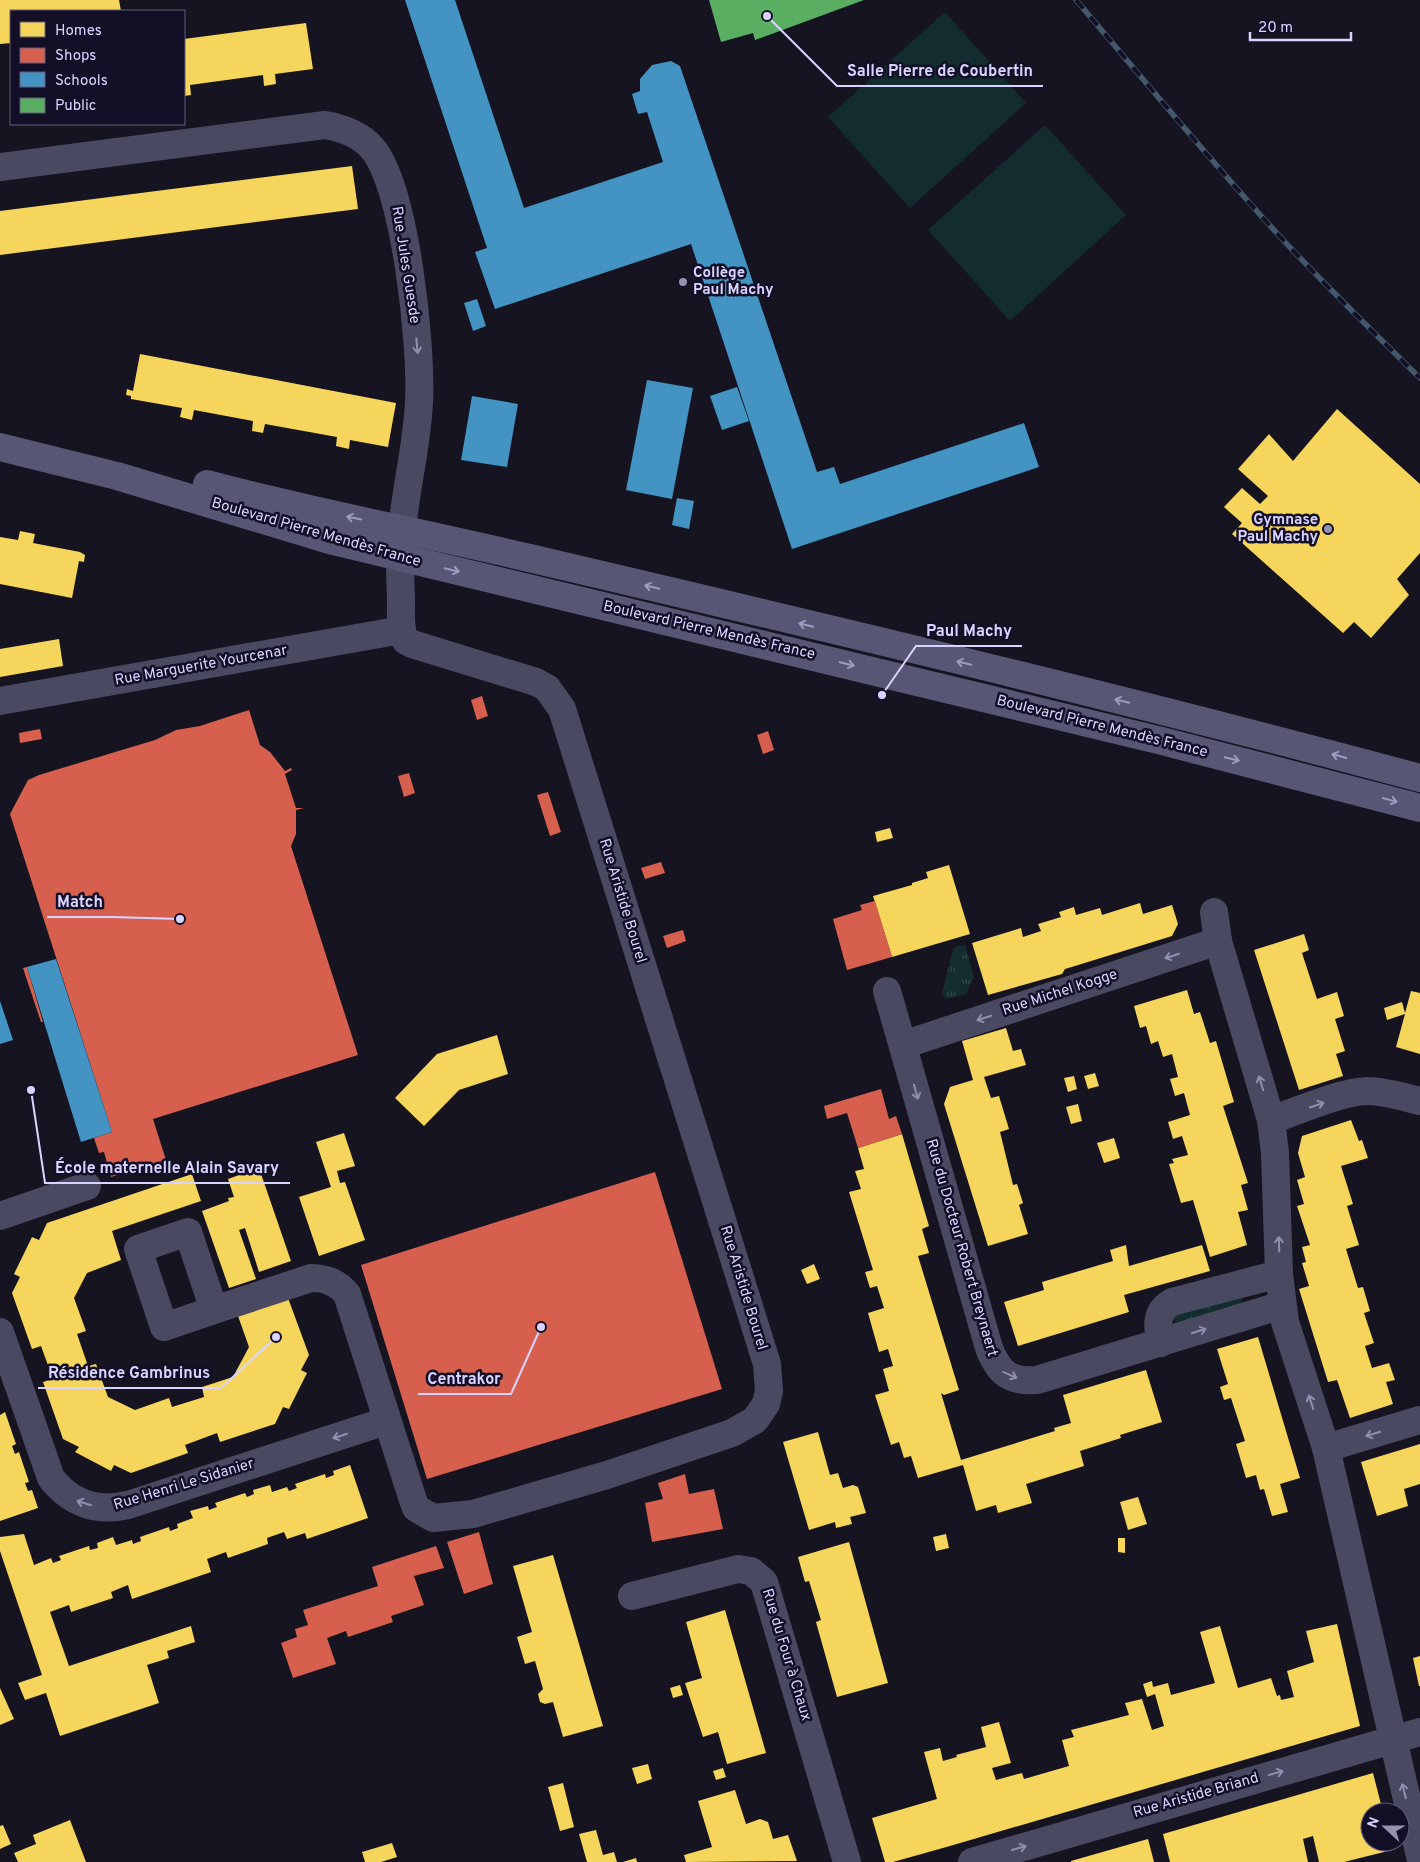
<svg xmlns="http://www.w3.org/2000/svg" width="1420" height="1862" viewBox="0 0 1420 1862" font-family="Overpass,sans-serif">
<style>
.grass{fill:url(#grass-tufts)}
.park{fill:#132c2d}
.homes{fill:#f6d55c}
.shops{fill:#d6604d}
.schools{fill:#4393c3}
.public{fill:#5aae61}
.lines{fill:none;stroke-linecap:round;stroke-linejoin:round}
.minor{stroke:#4a4962;stroke-width:28}
.secondary{stroke:#575674;stroke-width:28}
.rail-casing{stroke:#43596b;stroke-width:5.5}
.rail{stroke:#130f26;stroke-width:4;stroke-dasharray:11;stroke-linecap:butt}
.oneway{stroke:#928eb0}
.oneway2{stroke:#9e9bc0}
.poi-dot{fill:#9591b1;stroke:#130f26;stroke-width:2}
.labels{text-anchor:middle;dominant-baseline:central;stroke-width:5;stroke-linejoin:round;paint-order:stroke}
.street-label{font-size:15px;fill:#d9d4ff;stroke:#130f26}
.poi-label{font-size:15px;font-weight:bold;fill:#d9d4ff;stroke:#130f26;text-anchor:start}
.leader{fill:none;stroke:#d9d4ff;stroke-width:2}
.callout-dot{fill:#d9d4ff;stroke:#130f26;stroke-width:2}
.callout-label{font-size:16px;text-anchor:middle;font-weight:bold;fill:#d9d4ff;stroke:#130f26;stroke-width:5;stroke-linejoin:round;paint-order:stroke}
</style>
<defs>
<pattern id="grass-tufts" width="24" height="20" patternUnits="userSpaceOnUse" patternTransform="scale(1.25)"><rect width="24" height="20" fill="#132c2d"/><path d="M3 7l-1-3M5 7V3M7 7l1-3M15 17l-1-3M17 17v-4M19 17l1-3" fill="none" stroke="#354a4c"/></pattern>
</defs>
<rect width="100%" height="100%" fill="#161421"/>
<g class="grass">
<polygon points="965,945 974,977 966,994 946,999 942,993 953,949 958,946"/>
<polygon points="1241,1298 1244,1303 1177,1325 1174,1321 1176,1315"/>
</g>
<g class="park">
<polygon points="945,12 1026,103 910,208 828,117"/>
<polygon points="1045,125 1126,215 1010,321 928,230"/>
</g>
<g class="homes">
<polygon points="0,0 119,0 121,11 11,11 11,43 0,44"/>
<polygon points="306,23 313,69 275,74 276,84 264,86 263,75 190,85 191,95 184,96 184,39"/>
<polygon points="352,166 358,209 0,255 0,211"/>
<polygon points="140,354 396,403 388,447 350,440 349,449 336,446 337,437 265,424 263,433 252,431 253,421 194,410 192,420 180,417 182,408 131,399 131,396 126,395 127,389 133,391"/>
<polygon points="1337,409 1420,484 1420,553 1397,579 1409,595 1371,638 1354,622 1343,633 1232,534 1242,523 1224,507 1242,488 1260,504 1268,496 1238,469 1269,434 1293,461"/>
<polygon points="20,531 35,534 33,543 80,552 85,555 84,562 79,561 72,598 0,584 0,537 18,540"/>
<polygon points="59,639 63,666 0,677 0,649"/>
<polygon points="890,828 893,838 877,842 875,832"/>
<polygon points="949,865 970,934 892,957 873,896 912,885 912,883 928,878 926,872"/>
<polygon points="1140,903 1143,914 1172,905 1178,924 1172,936 1075,966 1065,969 1062,974 988,995 972,943 1021,928 1023,937 1041,931 1038,924 1061,917 1059,912 1074,907 1076,915 1100,908 1102,915"/>
<polygon points="1304,934 1309,950 1302,953 1317,999 1337,992 1344,1016 1335,1019 1345,1051 1336,1054 1343,1076 1299,1090 1254,950"/>
<polygon points="1187,990 1194,1014 1200,1012 1210,1043 1216,1041 1234,1102 1223,1106 1248,1183 1241,1185 1248,1210 1238,1212 1247,1245 1210,1257 1193,1200 1181,1203 1169,1164 1174,1163 1172,1159 1188,1155 1182,1136 1173,1139 1168,1122 1190,1115 1184,1093 1175,1096 1170,1079 1178,1077 1172,1054 1163,1057 1158,1041 1151,1044 1146,1026 1140,1028 1134,1006"/>
<polygon points="1411,991 1420,993 1420,1054 1396,1047 1405,1014 1387,1020 1384,1008 1402,1002 1405,1013"/>
<polygon points="1006,1028 1013,1051 1021,1049 1026,1065 984,1077 991,1098 999,1096 1009,1129 1000,1132 1013,1185 1017,1184 1023,1203 1019,1205 1028,1234 988,1246 944,1104 950,1087 973,1080 962,1041"/>
<polygon points="497,1035 508,1074 459,1090 424,1126 395,1098 437,1054"/>
<polygon points="1095,1073 1099,1086 1088,1089 1084,1076"/>
<polygon points="1074,1076 1077,1089 1068,1092 1064,1078"/>
<polygon points="1078,1104 1082,1121 1071,1124 1066,1107"/>
<polygon points="1351,1120 1359,1141 1362,1140 1368,1158 1341,1166 1353,1204 1347,1206 1359,1245 1346,1249 1358,1288 1363,1287 1370,1311 1364,1313 1374,1343 1365,1346 1372,1368 1389,1363 1395,1380 1386,1382 1393,1404 1350,1418 1337,1380 1328,1382 1299,1289 1309,1286 1302,1263 1306,1262 1302,1247 1310,1245 1297,1206 1304,1204 1297,1180 1305,1177 1298,1153 1302,1136"/>
<polygon points="344,1133 355,1166 337,1171 340,1183 345,1182 365,1240 319,1256 299,1197 331,1187 316,1142"/>
<polygon points="902,1134 929,1226 922,1229 929,1253 918,1256 959,1390 944,1395 941,1393 961,1460 1055,1431 1054,1428 1071,1423 1063,1395 1146,1370 1162,1422 1120,1435 1121,1438 1080,1451 1084,1466 1026,1484 1032,1503 998,1513 996,1505 976,1511 963,1465 918,1478 911,1456 904,1458 899,1442 891,1445 875,1395 889,1391 883,1369 893,1366 888,1349 879,1352 868,1313 884,1308 877,1286 870,1288 865,1272 873,1270 849,1192 861,1189 855,1171 864,1169 858,1148"/>
<polygon points="1114,1138 1120,1158 1104,1163 1097,1143"/>
<polygon points="259,1168 291,1261 259,1272 245,1228 239,1230 256,1279 229,1288 202,1211 229,1201 228,1198 234,1197 228,1179"/>
<polygon points="192,1174 201,1201 112,1231 121,1260 87,1273 74,1298 86,1331 77,1334 88,1366 96,1364 108,1397 135,1410 169,1398 172,1407 204,1397 202,1387 233,1377 249,1347 238,1316 288,1298 309,1355 301,1370 307,1373 289,1409 283,1407 275,1424 220,1442 217,1433 185,1445 188,1453 131,1473 114,1465 111,1471 75,1452 79,1447 63,1439 43,1382 53,1379 41,1346 32,1349 12,1293 20,1277 14,1274 32,1237 39,1240 47,1223"/>
<polygon points="1126,1245 1129,1266 1202,1245 1210,1271 1124,1295 1129,1312 1018,1346 1004,1302 1044,1290 1042,1282 1113,1261 1110,1250"/>
<polygon points="814,1264 820,1279 807,1284 801,1270"/>
<polygon points="1258,1337 1300,1478 1280,1484 1288,1512 1272,1516 1264,1489 1260,1490 1256,1475 1246,1478 1236,1444 1245,1441 1231,1398 1224,1400 1220,1387 1228,1384 1217,1349"/>
<polygon points="5,1412 16,1444 12,1446 15,1454 19,1452 29,1482 25,1483 28,1491 32,1490 38,1508 0,1521 0,1415"/>
<polygon points="818,1432 830,1475 838,1473 843,1488 853,1485 858,1487 866,1513 850,1517 852,1524 836,1528 835,1522 809,1530 783,1442"/>
<polygon points="1420,1444 1420,1484 1404,1489 1408,1506 1377,1516 1361,1462"/>
<polygon points="350,1465 368,1518 307,1539 305,1533 287,1539 284,1532 267,1538 268,1544 228,1558 226,1552 207,1559 211,1572 132,1599 128,1585 111,1592 113,1598 71,1612 69,1605 50,1612 69,1666 191,1626 195,1642 167,1651 169,1658 147,1665 159,1703 60,1736 46,1693 25,1700 18,1683 42,1675 0,1551 0,1537 24,1534 34,1565 51,1558 53,1563 61,1560 59,1556 89,1546 90,1550 98,1548 97,1543 113,1537 116,1545 132,1540 133,1544 141,1541 140,1537 169,1527 170,1531 178,1528 177,1524 193,1518 190,1511 208,1506 209,1510 217,1507 215,1503 245,1493 247,1497 254,1494 253,1490 270,1485 272,1492 287,1487 289,1491 297,1488 295,1484 325,1474 326,1478 334,1475 333,1471"/>
<polygon points="1138,1497 1147,1524 1128,1530 1120,1502"/>
<polygon points="946,1534 949,1548 936,1551 933,1537"/>
<polygon points="1118,1538 1125,1538 1125,1553 1118,1552"/>
<polygon points="849,1542 888,1683 837,1697 816,1622 821,1620 809,1581 805,1582 798,1557"/>
<polygon points="553,1555 603,1726 563,1737 553,1702 545,1704 540,1702 538,1694 543,1689 535,1661 525,1664 517,1637 532,1632 513,1566"/>
<polygon points="725,1610 766,1753 727,1764 718,1732 703,1737 685,1683 702,1678 686,1622"/>
<polygon points="1337,1624 1360,1726 950,1846 893,1862 885,1862 872,1818 937,1799 924,1752 940,1748 943,1761 957,1757 956,1755 986,1747 981,1727 999,1722 1011,1763 992,1768 996,1780 1022,1773 1024,1779 1069,1766 1062,1740 1074,1737 1071,1730 1129,1715 1125,1703 1142,1699 1152,1730 1164,1726 1155,1694 1147,1697 1143,1684 1152,1681 1153,1687 1168,1683 1171,1695 1215,1683 1200,1632 1220,1626 1238,1688 1271,1678 1277,1696 1280,1695 1281,1700 1294,1697 1287,1671 1314,1662 1306,1631"/>
<polygon points="1420,1656 1420,1686 1419,1686 1413,1658"/>
<polygon points="680,1685 683,1695 673,1698 670,1688"/>
<polygon points="0,1688 14,1719 0,1725"/>
<polygon points="648,1764 652,1779 637,1784 632,1768"/>
<polygon points="723,1768 726,1777 716,1780 713,1771"/>
<polygon points="1373,1773 1383,1812 1370,1812 1370,1842 1390,1842 1392,1850 1344,1862 1319,1862 1313,1836 1303,1839 1308,1862 1170,1862 1163,1834"/>
<polygon points="563,1783 574,1827 560,1831 548,1787"/>
<polygon points="735,1790 746,1824 760,1819 768,1822 773,1839 788,1835 797,1861 686,1862 684,1855 712,1847 698,1801"/>
<polygon points="70,1820 86,1862 18,1862 14,1853 36,1844 33,1835"/>
<polygon points="3,1825 11,1844 0,1849 0,1826"/>
<polygon points="596,1830 603,1855 614,1852 617,1862 587,1862 579,1834"/>
<polygon points="1148,1839 1154,1862 1071,1862 1071,1861"/>
<polygon points="392,1843 397,1857 381,1862 365,1862 362,1852"/>
<polygon points="636,1858 637,1862 623,1862"/>
</g>
<g class="shops">
<polygon points="482,696 488,716 477,720 471,700"/>
<polygon points="249,710 260,745 270,752 285,771 291,768 292,770 285,774 296,808 304,808 296,810 296,834 291,846 358,1055 153,1119 166,1160 111,1177 104,1152 99,1153 94,1138 112,1132 10,814 28,780 39,775 155,740 176,730 200,726"/>
<polygon points="40,729 42,739 20,743 19,733"/>
<polygon points="768,731 774,750 763,754 757,735"/>
<polygon points="409,773 415,793 404,797 398,776"/>
<polygon points="548,792 561,832 550,836 537,795"/>
<polygon points="661,862 665,873 645,879 641,868"/>
<polygon points="875,901 892,957 847,970 833,919 862,910 860,905"/>
<polygon points="683,930 686,941 667,948 663,936"/>
<polygon points="27,967 43,1022 41,1022 23,968"/>
<polygon points="881,1089 889,1119 896,1116 902,1134 858,1148 847,1113 827,1119 824,1106"/>
<polygon points="655,1172 722,1389 427,1479 361,1265"/>
<polygon points="685,1474 689,1494 714,1489 723,1529 652,1542 645,1503 663,1499 658,1483"/>
<polygon points="479,1532 493,1584 464,1594 447,1542"/>
<polygon points="436,1546 444,1568 414,1576 424,1605 391,1616 393,1622 348,1637 346,1631 327,1638 336,1664 293,1678 281,1643 297,1637 295,1629 308,1625 303,1610 378,1586 372,1567"/>
</g>
<g class="schools">
<polygon points="405,0 455,0 524,208 663,162 647,112 638,114 632,94 640,91 640,79 652,65 671,61 680,66 817,472 834,467 840,484 1024,423 1039,467 792,549 691,244 495,309 475,252 487,248"/>
<polygon points="477,299 486,326 473,331 464,303"/>
<polygon points="647,380 693,388 672,499 626,490"/>
<polygon points="737,387 749,421 722,430 710,396"/>
<polygon points="472,396 518,404 507,467 461,460"/>
<polygon points="677,498 694,501 689,529 672,525"/>
<polygon points="56,959 112,1132 81,1142 27,967"/>
<polygon points="0,1001 13,1040 0,1044"/>
</g>
<polygon class="public" points="709,0 864,0 755,40 753,33 721,42"/>
<g class="lines">
<g class="minor">
<path d="M 0,167 L 325,125 C 342,128 360,134 372,148 C 406,187 422,349 419,402 C 417,445 406,487 402,530 C 399,552 400,575 401,598 C 401,610 400,623 403,636 L 406,641 L 412,644 L 536,682 L 547,688 L 562,709 L 767,1364 L 769,1391 L 766,1404 L 755,1420 L 732,1433 L 607,1475 L 473,1514 L 433,1518 L 416,1508 L 413,1500 L 347,1294 C 337,1282 326,1278 311,1278 L 214,1310 L 188,1232 L 138,1249 L 164,1327 L 214,1310"/>
<polyline points="0,701 402,630"/>
<polyline points="1214,912 1218,941 1271,1120 1275,1153 1279,1274 1285,1322 1326,1448 1420,1856"/>
<path d="M 887,991 L 989,1348 C 999,1373 1009,1382 1037,1380 L 1282,1305"/>
<polyline points="903,1045 1218,941"/>
<path d="M 1271,1120 C 1298,1111 1340,1092 1367,1091 C 1385,1091 1403,1097 1420,1101"/>
<polyline points="0,1216 87,1186"/>
<path d="M 0,1332 L 51,1478 C 71,1504 98,1512 128,1505 L 386,1421"/>
<path d="M 1161,1343 C 1157,1326 1155,1312 1172,1302 L 1279,1274"/>
<polyline points="1326,1448 1420,1420"/>
<polyline points="632,1596 738,1569 751,1571 764,1582 847,1862"/>
<polyline points="972,1862 1420,1732"/>
</g>
<g class="secondary">
<polyline points="0,447 117,476 333,541 1162,741 1420,808"/>
<path d="M 207,484 C 312,512 419,532 525,557 C 824,627 1123,698 1420,778"/>
</g>
<g class="rail-casing">
<path id="rail" d="M 1076,0 C 1145,81 1212,163 1284,241 C 1328,288 1374,333 1420,378"/>
</g>
<use href="#rail" class="rail"/>
</g>
<defs><path id="oneway-shaft" d="M-6 0H5M1.5-3L5.5 0L1.5 3" fill="none" stroke-width="1.6" stroke-linecap="round" stroke-linejoin="round" transform="scale(1.25)"/></defs>
<g class="oneway">
<use href="#oneway-shaft" transform="translate(417 346) rotate(85)"/>
<use href="#oneway-shaft" transform="translate(1172 956) rotate(162)"/>
<use href="#oneway-shaft" transform="translate(984 1018) rotate(162)"/>
<use href="#oneway-shaft" transform="translate(1261 1083) rotate(-107)"/>
<use href="#oneway-shaft" transform="translate(916 1092) rotate(74)"/>
<use href="#oneway-shaft" transform="translate(1317 1105) rotate(-19)"/>
<use href="#oneway-shaft" transform="translate(1279 1244) rotate(-92)"/>
<use href="#oneway-shaft" transform="translate(1199 1331) rotate(-18)"/>
<use href="#oneway-shaft" transform="translate(1010 1375) rotate(24)"/>
<use href="#oneway-shaft" transform="translate(1311 1402) rotate(-108)"/>
<use href="#oneway-shaft" transform="translate(1373 1434) rotate(163)"/>
<use href="#oneway-shaft" transform="translate(340 1436) rotate(162)"/>
<use href="#oneway-shaft" transform="translate(84 1503) rotate(-163)"/>
<use href="#oneway-shaft" transform="translate(1276 1773) rotate(-16)"/>
<use href="#oneway-shaft" transform="translate(1404 1791) rotate(-104)"/>
<use href="#oneway-shaft" transform="translate(1019 1848) rotate(-16)"/>
</g>
<g class="oneway2">
<use href="#oneway-shaft" transform="translate(354 518) rotate(-169)"/>
<use href="#oneway-shaft" transform="translate(452 570) rotate(13)"/>
<use href="#oneway-shaft" transform="translate(652 587) rotate(-167)"/>
<use href="#oneway-shaft" transform="translate(806 625) rotate(-166)"/>
<use href="#oneway-shaft" transform="translate(964 663) rotate(-166)"/>
<use href="#oneway-shaft" transform="translate(847 664) rotate(14)"/>
<use href="#oneway-shaft" transform="translate(1122 701) rotate(-166)"/>
<use href="#oneway-shaft" transform="translate(1339 756) rotate(-164)"/>
<use href="#oneway-shaft" transform="translate(1232 759) rotate(14)"/>
<use href="#oneway-shaft" transform="translate(1390 800) rotate(15)"/>
</g>
<g class="poi-dot">
<circle cx="683" cy="282" r="5"/>
<circle cx="1328" cy="529" r="5"/>
</g>
<g class="labels">
<g class="street-label">
<text transform="translate(405 265) rotate(81)">Rue Jules Guesde</text>
<text transform="translate(316 533) rotate(16)">Boulevard Pierre Mendès France</text>
<text transform="translate(709 631) rotate(13)">Boulevard Pierre Mendès France</text>
<text transform="translate(201 666) rotate(-10)">Rue Marguerite Yourcenar</text>
<text transform="translate(1102 727) rotate(14)">Boulevard Pierre Mendès France</text>
<text transform="translate(622 901) rotate(73)">Rue Aristide Bourel</text>
<text transform="translate(1060 993) rotate(-18)">Rue Michel Kogge</text>
<text transform="translate(961 1248) rotate(74)">Rue du Docteur Robert Breynaert</text>
<text transform="translate(743 1288) rotate(73)">Rue Aristide Bourel</text>
<text transform="translate(184 1485) rotate(-17)">Rue Henri Le Sidanier</text>
<text transform="translate(786 1655) rotate(73)">Rue du Four à Chaux</text>
<text transform="translate(1196 1796) rotate(-16)">Rue Aristide Briand</text>
</g>
<g class="poi-label">
<text x="693" y="273">Collège<tspan x="693" dy="17">Paul Machy</tspan></text>
<text x="1318" y="520" text-anchor="end">Gymnase<tspan x="1318" dy="17">Paul Machy</tspan></text>
</g>
</g>
<path class="leader" d="M767 16L837 86H1043M882 695L916 646H1022M180 919L113 917H47M31 1090L45 1183H290M276 1337L221 1388H38M541 1327L511 1394H418"/>
<g class="callout-dot">
<circle cx="767" cy="16" r="5"/>
<circle cx="882" cy="695" r="5"/>
<circle cx="180" cy="919" r="5"/>
<circle cx="31" cy="1090" r="5"/>
<circle cx="276" cy="1337" r="5"/>
<circle cx="541" cy="1327" r="5"/>
</g>
<g class="callout-label">
<text x="940" y="76">Salle Pierre de Coubertin</text>
<text x="969" y="636">Paul Machy</text>
<text x="80" y="907">Match</text>
<text x="167" y="1173">École maternelle Alain Savary</text>
<text x="129" y="1378">Résidence Gambrinus</text>
<text x="464" y="1384">Centrakor</text>
</g>
<rect x="10" y="10" width="175" height="115" fill="#130f26" stroke="#625e7d"/>
<rect x="20" y="22" width="25" height="15" fill="#f6d55c" stroke="#625e7d"/>
<text x="55" y="35" font-size="15" fill="#d9d4ff">Homes</text>
<rect x="20" y="48" width="25" height="15" fill="#d6604d" stroke="#625e7d"/>
<text x="55" y="60" font-size="15" fill="#d9d4ff">Shops</text>
<rect x="20" y="72" width="25" height="15" fill="#4393c3" stroke="#625e7d"/>
<text x="55" y="85" font-size="15" fill="#d9d4ff">Schools</text>
<rect x="20" y="98" width="25" height="15" fill="#5aae61" stroke="#625e7d"/>
<text x="55" y="110" font-size="15" fill="#d9d4ff">Public</text>
<g transform="translate(1385 1827) rotate(291)"><circle r="24" fill="#130f26" stroke="#625e7d"/>
<path d="M0-4L9 19L0 12L-9 19Z" fill="#9591b1"/>
<text y="-8" font-size="14" font-weight="bold" text-anchor="middle" fill="#d9d4ff">N</text>
</g>
<path d="M1250 32v8h101v-8" fill="none" stroke="#d9d4ff" stroke-width="2.5"/>
<text x="1258" y="32" font-size="15" fill="#d9d4ff" stroke="#130f26" stroke-width="4" paint-order="stroke">20 m</text>
</svg>
